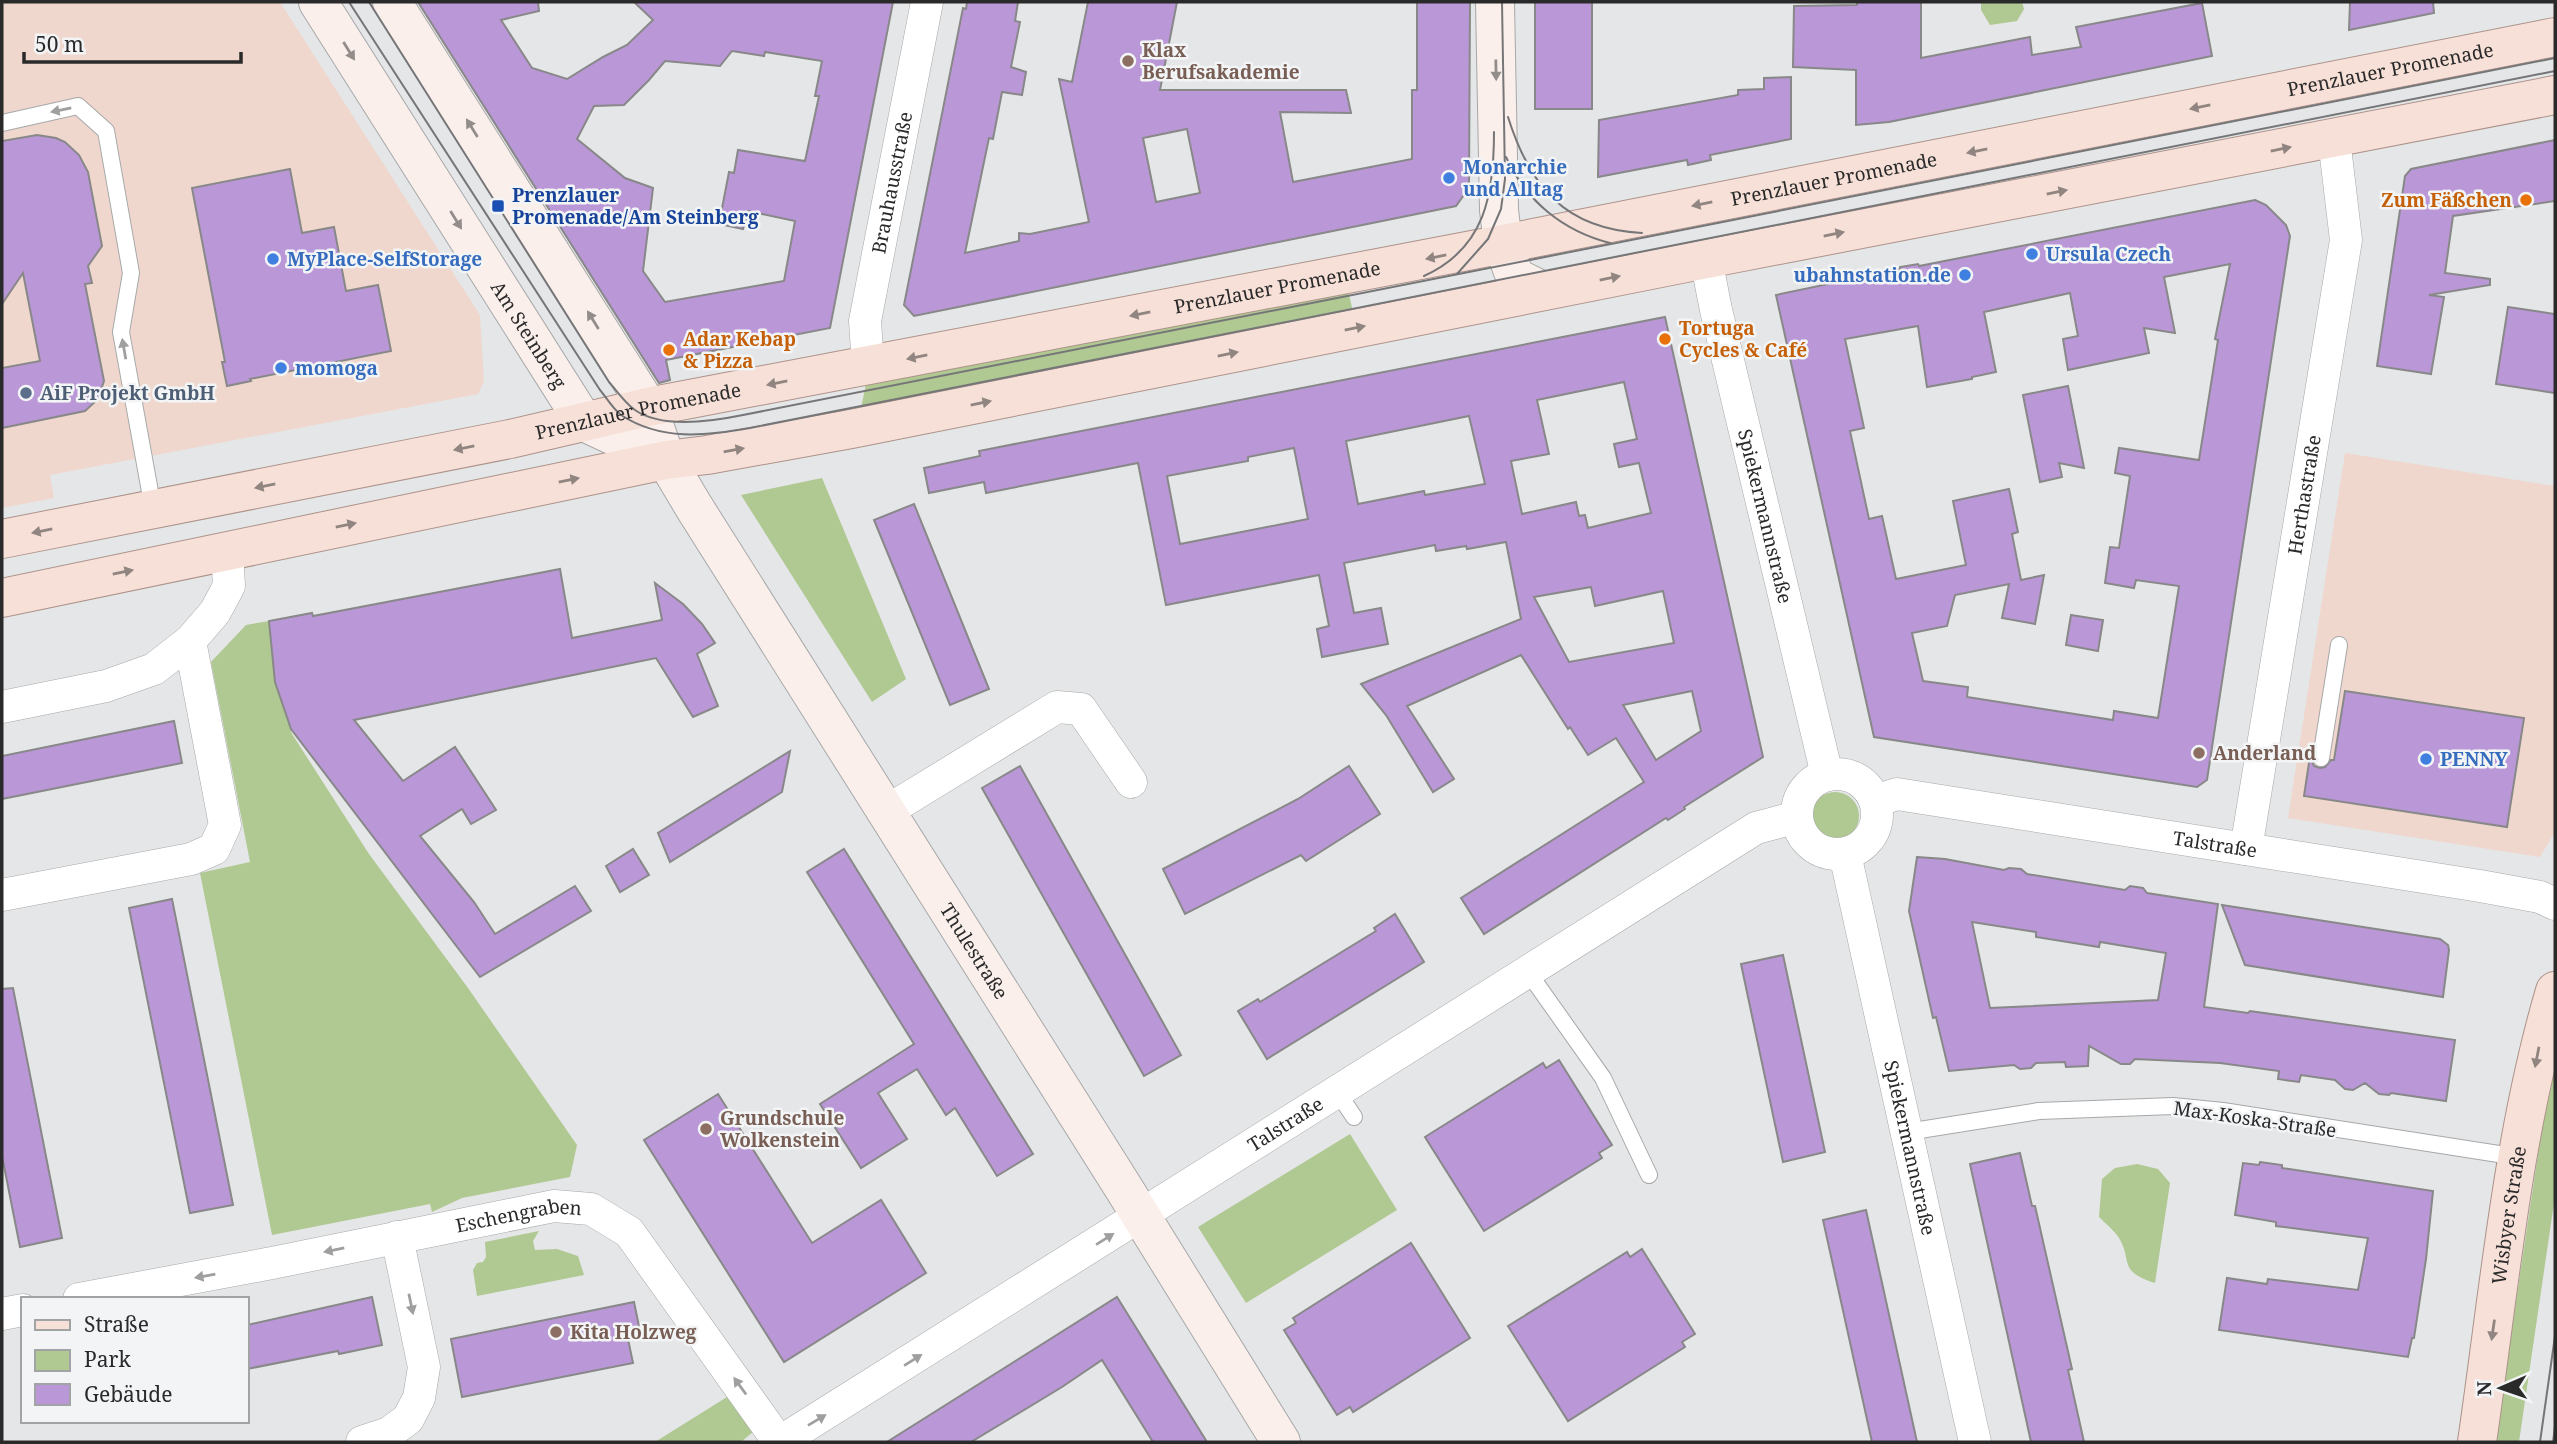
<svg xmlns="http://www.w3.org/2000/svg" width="2557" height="1444" viewBox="0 0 2557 1444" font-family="'Noto Serif',serif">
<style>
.commercial{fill:#efd7cd}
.green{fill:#b0c891}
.building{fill:#ba97d7;stroke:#898889;stroke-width:2;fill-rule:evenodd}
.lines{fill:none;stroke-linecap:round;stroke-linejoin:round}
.lane-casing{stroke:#a7a8a9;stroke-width:18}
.street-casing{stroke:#a7a8a9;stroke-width:33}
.secondary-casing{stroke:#a7a8a9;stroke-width:40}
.primary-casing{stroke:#ac938a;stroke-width:40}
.lane{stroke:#fff;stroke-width:16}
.street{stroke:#fff;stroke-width:32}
.secondary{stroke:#fbefeb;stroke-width:38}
.primary{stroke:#f7e0d7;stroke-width:38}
.tram{stroke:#767678;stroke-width:2}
.oneway{fill:#928c8b}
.oneway2{fill:#908581}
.oneway3{fill:#9f9fa0}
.education-dot{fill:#8d6e63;stroke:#f2f4f5;stroke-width:2.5}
.shop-dot{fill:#3f7fe0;stroke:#f2f4f5;stroke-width:2.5}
.food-dot{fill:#e8710a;stroke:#f2f4f5;stroke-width:2.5}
.transit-dot{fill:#1a4fb4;stroke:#f2f4f5;stroke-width:2.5}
.service-dot{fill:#5c6f8a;stroke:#f2f4f5;stroke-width:2.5}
.labels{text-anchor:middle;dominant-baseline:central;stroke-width:5;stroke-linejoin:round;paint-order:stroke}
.education-label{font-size:19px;font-weight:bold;fill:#785e54;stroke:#f2f4f5;text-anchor:start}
.street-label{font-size:19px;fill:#2a2a2b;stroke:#f2f4f5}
.shop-label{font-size:19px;font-weight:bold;fill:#366cbe;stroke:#f2f4f5;text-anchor:start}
.transit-label{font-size:19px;font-weight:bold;fill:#164399;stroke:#f2f4f5;text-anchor:start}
.food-label{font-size:19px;font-weight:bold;fill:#c56008;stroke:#f2f4f5;text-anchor:start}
.service-label{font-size:19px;font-weight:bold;fill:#4e5e75;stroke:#f2f4f5;text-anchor:start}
</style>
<rect width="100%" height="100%" fill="#e5e6e8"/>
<g class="commercial">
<polygon points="2,2 280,2 480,315 484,381 478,394 50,475 54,498 2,508"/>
<polygon points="2345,453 2555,486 2555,832 2540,857 2288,818"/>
</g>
<g class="green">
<polygon points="1981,2 2022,2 2024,9 2017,21 1990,25 1981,10"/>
<polygon points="1348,290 1353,312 860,413 866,384"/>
<polygon points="822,478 906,679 872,702 741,495"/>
<polygon points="269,621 275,682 292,734 369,854 468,988 577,1145 570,1177 462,1198 432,1212 430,1204 272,1235 200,873 250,862 211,662 246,625"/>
<circle cx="1835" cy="816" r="24"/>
<polygon points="2555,1055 2555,1196 2519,1442 2495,1442 2541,1134"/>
<polygon points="1350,1134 1397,1210 1246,1303 1198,1227"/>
<path d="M 2137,1164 L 2158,1169 L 2170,1183 L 2155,1283 C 2117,1271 2133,1261 2119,1238 C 2114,1230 2105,1223 2099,1217 L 2102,1179 L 2115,1168 Z"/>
<polygon points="539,1231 533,1241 535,1250 557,1249 578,1256 584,1275 477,1296 473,1270 477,1263 483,1262 486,1257 485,1242"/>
<polygon points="727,1397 753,1432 741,1442 655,1442"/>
</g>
<g class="building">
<path d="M 418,2 L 538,2 L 539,11 L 501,20 L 532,68 L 567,79 L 603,57 L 627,45 L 653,20 L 634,2 L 893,2 L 830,328 L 666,360 L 670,380 L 659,383 ZM 732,51 L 764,56 L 765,52 L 822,61 L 815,96 L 819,96 L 805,161 L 738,150 L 734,173 L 729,172 L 719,224 L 743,229 L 748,211 L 795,221 L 784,281 L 665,302 L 643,271 L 653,188 L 625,178 L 577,139 L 594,106 L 624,105 L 649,80 L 665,61 L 720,66 Z"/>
<path d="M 967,2 L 1018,2 L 1015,21 L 1020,22 L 1011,67 L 1026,72 L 1022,95 L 1002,92 L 993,139 L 989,138 L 965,253 L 1019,241 L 1019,233 L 1030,234 L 1089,222 L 1059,79 L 1072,82 L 1088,2 L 1177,2 L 1160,90 L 1346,90 L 1351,113 L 1280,112 L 1293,182 L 1412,159 L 1412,90 L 1417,90 L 1417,2 L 1470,2 L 1469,188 L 1456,206 L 914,316 L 904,305 L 963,8 L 966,9 ZM 1187,129 L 1200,193 L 1156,202 L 1143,138 Z"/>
<rect x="1535" y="2" width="57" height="107"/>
<polygon points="1857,2 1921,2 1921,58 2030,37 2032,55 2081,47 2076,27 2202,3 2212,56 1889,122 1856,125 1856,70 1793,67 1794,6 1857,5"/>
<polygon points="2350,2 2433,2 2434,13 2349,30"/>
<polygon points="1791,77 1791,139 1710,155 1711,160 1688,165 1687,160 1598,177 1599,120 1738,95 1738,90 1764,89 1764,78"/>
<polygon points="37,135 56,138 65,142 79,155 88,172 102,246 88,266 92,283 85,284 104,381 98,399 85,411 2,428 2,368 40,361 23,273 2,304 2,141"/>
<polygon points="2555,140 2555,201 2453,216 2445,273 2490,279 2490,285 2429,295 2444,297 2431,374 2377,366 2405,176 2411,169"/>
<polygon points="290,169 302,233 334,227 346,291 378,285 391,351 250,379 251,381 227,386 222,362 225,362 192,188"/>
<path d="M 2255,200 L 2266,205 L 2286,225 L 2290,236 L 2207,780 L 2197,787 L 1874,737 L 1776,295 L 1900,269 L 1900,267 L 1918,264 L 1919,266 ZM 2230,264 L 2215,339 L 2218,340 L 2199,460 L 2119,448 L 2115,473 L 2130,476 L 2119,548 L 2110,547 L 2105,583 L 2134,588 L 2136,580 L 2179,586 L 2158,718 L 2114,711 L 2113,720 L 1967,697 L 1968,687 L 1923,681 L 1912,633 L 1947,626 L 1955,595 L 2009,584 L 2002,618 L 2035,624 L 2044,575 L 2021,580 L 2012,534 L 2018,532 L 2009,489 L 1953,501 L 1966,565 L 1896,579 L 1882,516 L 1869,519 L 1850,431 L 1864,428 L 1845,339 L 1918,326 L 1927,387 L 1972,379 L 1972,377 L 1996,372 L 1984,312 L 2070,293 L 2078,336 L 2063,339 L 2068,370 L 2149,353 L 2144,328 L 2175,333 L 2164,277 Z"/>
<polygon points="2508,307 2555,314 2555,393 2496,384"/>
<path d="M 1665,317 L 1763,757 L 1684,807 L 1685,809 L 1668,820 L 1666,818 L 1484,934 L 1461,898 L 1644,782 L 1616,738 L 1588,755 L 1570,727 L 1568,729 L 1521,655 L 1407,706 L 1454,779 L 1433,792 L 1386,715 L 1361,684 L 1521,619 L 1506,542 L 1467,549 L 1466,546 L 1436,551 L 1435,545 L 1344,563 L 1354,613 L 1381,608 L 1388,644 L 1322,657 L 1317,629 L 1329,626 L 1319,575 L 1166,605 L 1138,463 L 986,493 L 984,482 L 929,493 L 924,468 L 980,456 L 979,451 ZM 1624,382 L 1637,439 L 1614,444 L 1619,467 L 1639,463 L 1651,513 L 1588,528 L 1585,515 L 1579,516 L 1576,502 L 1522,514 L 1511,461 L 1549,454 L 1537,400 ZM 1469,416 L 1485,484 L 1425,495 L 1424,491 L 1358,504 L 1346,441 ZM 1294,448 L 1308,519 L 1180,544 L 1167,476 L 1248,461 L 1248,457 ZM 1591,587 L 1595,606 L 1663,591 L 1674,643 L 1569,662 L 1534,597 ZM 1692,691 L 1701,731 L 1656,760 L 1623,705 Z"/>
<polygon points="2068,386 2084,468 2059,463 2062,477 2040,482 2023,395"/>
<polygon points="914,504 989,689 950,705 874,520"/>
<polygon points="560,569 572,638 662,620 655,583 683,604 702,624 715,643 697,654 718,706 693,717 656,658 354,720 403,781 455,747 496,810 471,824 462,809 420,836 474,902 495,934 575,886 591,911 480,977 291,729 275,682 269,621 312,613 313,616"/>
<polygon points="2071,615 2103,620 2098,651 2066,645"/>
<polygon points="2345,691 2524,718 2507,827 2304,796 2310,756 2314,766 2320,768 2325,767 2331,760 2334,760"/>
<polygon points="174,721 182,763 2,799 2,756"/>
<polygon points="790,751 782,792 670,862 658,833"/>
<polygon points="1020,766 1181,1055 1144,1076 982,788"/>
<polygon points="1349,766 1380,814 1306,861 1301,855 1185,914 1163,869 1298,799"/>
<polygon points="633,849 649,875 620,892 606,866"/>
<polygon points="844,849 1033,1154 997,1176 955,1108 946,1115 917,1069 878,1093 907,1139 861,1168 820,1104 914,1044 807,872"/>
<path d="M 1917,857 L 1945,859 L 2004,870 L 2009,868 L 2021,869 L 2027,874 L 2125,890 L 2130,886 L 2143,888 L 2147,893 L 2218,904 L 2204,1007 L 2248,1013 L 2250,1011 L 2455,1040 L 2446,1101 L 2391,1093 L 2389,1095 L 2379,1094 L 2365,1083 L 2353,1090 L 2345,1089 L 2335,1080 L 2301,1075 L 2299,1082 L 2278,1079 L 2279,1071 L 2220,1063 L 2135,1059 L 2130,1064 L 2121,1064 L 2089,1046 L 2088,1066 L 2066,1067 L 2065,1062 L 2036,1063 L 2031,1068 L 2020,1069 L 2014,1065 L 1949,1071 L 1936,1017 L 1933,1018 L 1909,911 ZM 1972,922 L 2036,932 L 2036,937 L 2099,947 L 2100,942 L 2166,953 L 2158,1000 L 1990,1008 Z"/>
<polygon points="172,899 233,1205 190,1213 129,908"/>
<polygon points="2222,905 2440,939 2448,945 2449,950 2443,997 2245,965"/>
<polygon points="1395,914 1424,962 1267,1059 1238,1011 1258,999 1260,1002 1376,931 1374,928"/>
<polygon points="1783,955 1825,1152 1783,1162 1741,964"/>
<polygon points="13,988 62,1238 20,1247 2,1156 2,989"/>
<polygon points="1559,1060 1612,1145 1599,1153 1602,1158 1484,1231 1425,1137 1543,1063 1546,1068"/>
<polygon points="718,1094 812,1243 881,1200 926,1273 784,1362 644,1140"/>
<polygon points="2020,1153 2032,1206 2035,1206 2072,1369 2068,1370 2084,1442 2031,1442 1970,1164"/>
<polygon points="2260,1162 2282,1165 2282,1168 2433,1191 2426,1259 2414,1338 2412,1338 2408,1357 2219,1330 2227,1278 2267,1284 2268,1279 2358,1290 2368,1238 2276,1226 2276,1222 2235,1215 2243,1163 2259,1165"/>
<polygon points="1866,1210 1917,1442 1872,1442 1823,1220"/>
<polygon points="1411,1243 1470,1338 1353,1412 1350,1407 1337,1415 1284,1330 1296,1323 1293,1318"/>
<polygon points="1642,1249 1695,1334 1682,1342 1685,1347 1568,1421 1508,1326 1627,1252 1630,1257"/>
<polygon points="372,1297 382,1345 339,1354 338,1351 247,1369 247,1325"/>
<polygon points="1117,1297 1207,1442 1153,1442 1102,1360 1062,1387 971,1442 887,1442"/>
<polygon points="634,1302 641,1336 628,1339 633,1363 462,1397 451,1339"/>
</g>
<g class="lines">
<g class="lane-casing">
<g id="lane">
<polyline points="2,123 78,106 106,131 131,273 121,332 153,508"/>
<polyline points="2321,758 2339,645"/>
<polyline points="1528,972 1603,1078 1649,1175"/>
<polyline points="1338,1093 1354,1117"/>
<polyline points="1907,1132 2039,1111 2173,1106 2223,1111 2518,1157"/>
</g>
</g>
<g class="street-casing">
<g id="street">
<path id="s1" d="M 1706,259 L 1716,310 L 1827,775"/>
<path id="s2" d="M 868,366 L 865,321 L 927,2"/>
<polyline points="2,707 106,686 154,669 190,641 215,612 229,586 227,550"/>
<circle cx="1837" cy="814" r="40"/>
<path id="s3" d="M 1875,801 L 1897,794 L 2480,886 L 2540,897 L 2555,904"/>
<polyline points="887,811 1057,707 1081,709 1131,782"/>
<path id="s4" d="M 2246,849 L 2346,240 L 2334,139"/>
<path id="s5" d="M 1845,854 L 1975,1442"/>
<polyline points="2,895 191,859 214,849 225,825 190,641"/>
<path id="s6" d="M 79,1299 L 272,1263 L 554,1206 L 591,1209 L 629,1232 L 779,1442"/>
<polyline points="2,1314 23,1310"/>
<polyline points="362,1442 389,1433 408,1419 419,1398 424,1367 397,1237"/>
<path id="s7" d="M 780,1442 L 1756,828 L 1797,817"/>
</g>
</g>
<g class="secondary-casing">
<g id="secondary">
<path id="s8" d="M 318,2 L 584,422 L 666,460"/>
<path id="s9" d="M 392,2 L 648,407 L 666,460 L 694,507 L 1123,1187 L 1281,1442"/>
<polyline points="1495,2 1499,210 1503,244 1515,277 1543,291"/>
</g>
</g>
<g class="primary-casing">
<g id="primary">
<path id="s10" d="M 2,539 L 510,439 L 648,407 L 1483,248 L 2555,37"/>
<polyline points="2,598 666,460 707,455 851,429 1706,259 2555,95"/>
<path id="s11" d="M 2477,1442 C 2499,1292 2512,1137 2555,991"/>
</g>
</g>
<use href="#lane" class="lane"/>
<use href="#street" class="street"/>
<use href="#secondary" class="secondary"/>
<use href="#primary" class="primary"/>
<g class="tram">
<path d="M 349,2 L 600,390 C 606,397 613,409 621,415 C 661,441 705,436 750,428 L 2555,71"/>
<path d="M 369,2 L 609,382 C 617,391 625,403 635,410 C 662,429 714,421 743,415 L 2555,58"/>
<path d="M 1508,117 C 1530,187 1565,229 1642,233"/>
<path d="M 1506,157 C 1526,201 1563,231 1610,243"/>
<polyline points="1457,274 1488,239 1501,209 1505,179 1502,2"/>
<path d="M 1424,276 C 1486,248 1494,193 1494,132"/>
<polyline points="2540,1442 2555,1336"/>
<polyline points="2553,1442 2555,1426"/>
</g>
</g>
<defs><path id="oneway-solid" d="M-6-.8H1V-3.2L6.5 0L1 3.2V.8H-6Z" transform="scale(1.75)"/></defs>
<g class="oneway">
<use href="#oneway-solid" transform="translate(349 51) rotate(58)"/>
<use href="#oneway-solid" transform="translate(1496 70) rotate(89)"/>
<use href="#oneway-solid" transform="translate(472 128) rotate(-122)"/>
<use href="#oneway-solid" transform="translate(456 220) rotate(58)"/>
<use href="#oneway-solid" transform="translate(593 320) rotate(-122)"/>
</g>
<g class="oneway2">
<use href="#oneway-solid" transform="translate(2200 107) rotate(169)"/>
<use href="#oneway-solid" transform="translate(2281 149) rotate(-11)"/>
<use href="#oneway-solid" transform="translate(1977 151) rotate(169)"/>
<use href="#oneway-solid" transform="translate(2057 192) rotate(-11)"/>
<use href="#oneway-solid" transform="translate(1702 204) rotate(169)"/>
<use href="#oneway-solid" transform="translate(1834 234) rotate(-11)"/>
<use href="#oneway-solid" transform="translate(1436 257) rotate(169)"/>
<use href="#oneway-solid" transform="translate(1610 278) rotate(-11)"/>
<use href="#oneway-solid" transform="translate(1140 314) rotate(169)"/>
<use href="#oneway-solid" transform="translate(1355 328) rotate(-11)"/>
<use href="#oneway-solid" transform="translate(1228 354) rotate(-12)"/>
<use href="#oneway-solid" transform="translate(917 357) rotate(169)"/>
<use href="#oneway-solid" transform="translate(777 383) rotate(169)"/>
<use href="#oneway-solid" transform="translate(981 403) rotate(-11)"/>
<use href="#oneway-solid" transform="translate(464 448) rotate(169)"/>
<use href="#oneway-solid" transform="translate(734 450) rotate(-10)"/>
<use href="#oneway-solid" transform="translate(569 480) rotate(-12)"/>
<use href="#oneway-solid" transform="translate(265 486) rotate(169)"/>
<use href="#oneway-solid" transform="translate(346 525) rotate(-12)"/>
<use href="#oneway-solid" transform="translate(42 531) rotate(168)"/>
<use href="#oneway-solid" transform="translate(123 572) rotate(-12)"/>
<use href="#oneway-solid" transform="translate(2537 1057) rotate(101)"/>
<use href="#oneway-solid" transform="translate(2493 1330) rotate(98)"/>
</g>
<g class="oneway3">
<use href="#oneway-solid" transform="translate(61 110) rotate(168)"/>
<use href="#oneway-solid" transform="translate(124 349) rotate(-100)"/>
<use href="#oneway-solid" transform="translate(1105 1239) rotate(-32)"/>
<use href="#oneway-solid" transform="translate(334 1250) rotate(168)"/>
<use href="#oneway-solid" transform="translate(205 1276) rotate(170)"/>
<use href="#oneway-solid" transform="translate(411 1304) rotate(78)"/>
<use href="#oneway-solid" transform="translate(913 1360) rotate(-32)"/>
<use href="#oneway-solid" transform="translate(740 1386) rotate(-126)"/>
<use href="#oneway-solid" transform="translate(817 1420) rotate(-31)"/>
</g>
<g class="education-dot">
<circle cx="1128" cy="61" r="7"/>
<circle cx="2199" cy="753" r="7"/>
<circle cx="706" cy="1129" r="7"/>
<circle cx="556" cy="1332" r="7"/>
</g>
<g class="shop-dot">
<circle cx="1449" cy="178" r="7"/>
<circle cx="2032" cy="254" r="7"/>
<circle cx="273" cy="259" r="7"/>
<circle cx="1965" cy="275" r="7"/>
<circle cx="281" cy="368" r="7"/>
<circle cx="2426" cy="759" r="7"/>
</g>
<g class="food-dot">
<circle cx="2526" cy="200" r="7"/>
<circle cx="1665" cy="339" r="7"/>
<circle cx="669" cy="350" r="7"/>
</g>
<rect class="transit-dot" x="491" y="199" width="14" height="14" rx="3.5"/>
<circle class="service-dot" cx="26" cy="393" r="7"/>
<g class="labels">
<g class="education-label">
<text x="1142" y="50">Klax<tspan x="1142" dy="22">Berufsakademie</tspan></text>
<text x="2213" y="753">Anderland</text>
<text x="720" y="1118">Grundschule<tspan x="720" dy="22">Wolkenstein</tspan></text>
<text x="570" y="1332">Kita Holzweg</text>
</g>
<g class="street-label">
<text stroke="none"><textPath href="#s10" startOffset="2434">Prenzlauer Promenade</textPath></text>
<text stroke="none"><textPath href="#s10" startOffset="1867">Prenzlauer Promenade</textPath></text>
<text stroke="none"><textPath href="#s2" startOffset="186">Brauhausstraße</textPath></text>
<text stroke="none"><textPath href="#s10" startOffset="1300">Prenzlauer Promenade</textPath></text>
<text stroke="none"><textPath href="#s8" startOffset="394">Am Steinberg</textPath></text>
<text stroke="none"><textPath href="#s10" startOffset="649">Prenzlauer Promenade</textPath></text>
<text stroke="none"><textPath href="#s4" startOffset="359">Herthastraße</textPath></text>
<text stroke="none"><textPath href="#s1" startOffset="264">Spiekermannstraße</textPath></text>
<text stroke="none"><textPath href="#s3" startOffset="345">Talstraße</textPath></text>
<text stroke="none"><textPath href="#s9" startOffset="1115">Thulestraße</textPath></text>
<text transform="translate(2255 1119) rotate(8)">Max-Koska-Straße</text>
<text stroke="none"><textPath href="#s7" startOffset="597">Talstraße</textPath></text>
<text stroke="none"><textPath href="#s5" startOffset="301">Spiekermannstraße</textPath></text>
<text stroke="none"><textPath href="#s11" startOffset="229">Wisbyer Straße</textPath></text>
<text stroke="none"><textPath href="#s6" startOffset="448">Eschengraben</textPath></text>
</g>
<g class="shop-label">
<text x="1463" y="167">Monarchie<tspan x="1463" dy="22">und Alltag</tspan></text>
<text x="2046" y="254">Ursula Czech</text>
<text x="287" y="259">MyPlace-SelfStorage</text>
<text x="1951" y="275" text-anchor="end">ubahnstation.de</text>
<text x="295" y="368">momoga</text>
<text x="2440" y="759">PENNY</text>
</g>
<g class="transit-label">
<text x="512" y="195">Prenzlauer<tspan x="512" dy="22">Promenade/Am Steinberg</tspan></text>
</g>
<g class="food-label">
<text x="2512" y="200" text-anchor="end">Zum Fäßchen</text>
<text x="1679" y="328">Tortuga<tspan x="1679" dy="22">Cycles &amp; Café</tspan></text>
<text x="683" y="339">Adar Kebap<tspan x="683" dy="22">&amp; Pizza</tspan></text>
</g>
<g class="service-label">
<text x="40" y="393">AiF Projekt GmbH</text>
</g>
</g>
<rect width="2557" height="1444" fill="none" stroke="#2a2a2b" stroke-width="7"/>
<rect x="21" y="1297" width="228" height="126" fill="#f2f4f5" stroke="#a2a3a4" stroke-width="2"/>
<rect x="35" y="1320" width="35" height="10" fill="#f7e0d7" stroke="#a2a3a4" stroke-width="2"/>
<text x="84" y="1332" font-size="21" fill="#2a2a2b">Straße</text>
<rect x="35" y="1350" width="35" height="21" fill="#b0c891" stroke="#a2a3a4" stroke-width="2"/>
<text x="84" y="1367" font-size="21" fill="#2a2a2b">Park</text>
<rect x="35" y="1384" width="35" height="21" fill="#ba97d7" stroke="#a2a3a4" stroke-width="2"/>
<text x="84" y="1402" font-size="21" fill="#2a2a2b">Gebäude</text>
<g transform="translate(2501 1388) rotate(268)" stroke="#f2f4f5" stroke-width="5" paint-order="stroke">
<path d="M0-5L12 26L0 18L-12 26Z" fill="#2a2a2b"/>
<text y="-10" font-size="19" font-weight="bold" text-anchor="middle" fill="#2a2a2b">N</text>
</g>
<path d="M24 52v10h217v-10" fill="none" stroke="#2a2a2b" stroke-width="3.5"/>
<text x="35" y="52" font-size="21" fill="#2a2a2b" stroke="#f2f4f5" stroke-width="5" paint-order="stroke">50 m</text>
</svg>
